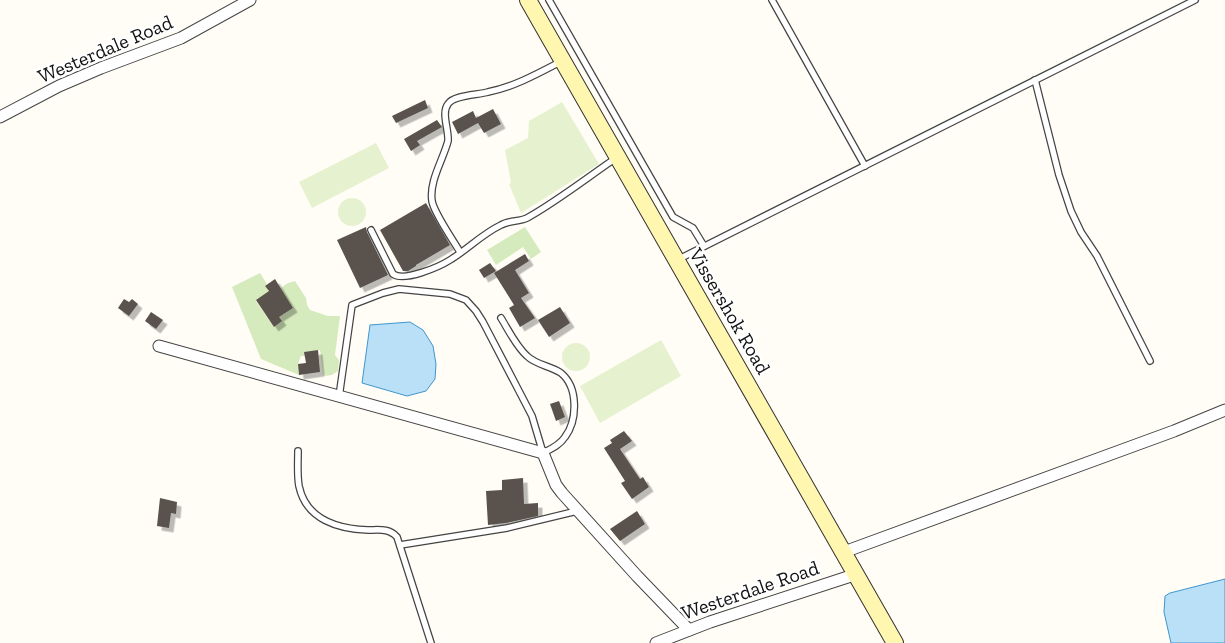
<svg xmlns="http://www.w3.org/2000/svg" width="1225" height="643" viewBox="0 0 1225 643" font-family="'Zilla Slab',serif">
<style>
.green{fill:#d5ebbd}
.pitch{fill:#e6f2cf}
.water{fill:#b9e0f7;stroke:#3f96cf}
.building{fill:#5a524d;filter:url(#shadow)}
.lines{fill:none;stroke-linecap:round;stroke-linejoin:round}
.service-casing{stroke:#444;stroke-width:8}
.minor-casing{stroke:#444;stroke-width:13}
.secondary-casing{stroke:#333;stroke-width:18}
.service{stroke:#fff;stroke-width:5.5}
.minor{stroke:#fff;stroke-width:11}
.secondary{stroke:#fff6b0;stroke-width:16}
.labels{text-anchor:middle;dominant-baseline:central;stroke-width:5;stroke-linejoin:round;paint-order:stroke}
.street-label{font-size:20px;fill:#111;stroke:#fff}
</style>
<defs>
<filter id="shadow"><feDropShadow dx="4.5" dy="4.5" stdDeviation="0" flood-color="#0004"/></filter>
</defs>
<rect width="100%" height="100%" fill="#fffdf5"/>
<g class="green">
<polygon points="525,227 541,252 531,259 523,247 496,265 487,250"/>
<polygon points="260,273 267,284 265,286 271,294 261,297 256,301 274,327 276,313 283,315 292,308 279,289 288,283 295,281 306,298 307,305 310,310 328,316 340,316 335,355 339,360 338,371 332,375 325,376 323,374 320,350 305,352 305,356 301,356 298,364 299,375 261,359 232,287"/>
</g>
<g class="pitch">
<polygon points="562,102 599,164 521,213 509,184 511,183 505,150 528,138 529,121"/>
<polygon points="376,143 389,168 312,208 299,182"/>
<circle cx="352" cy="212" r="14"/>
<polygon points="661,340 681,376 600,423 580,386"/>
<circle cx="576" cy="357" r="14"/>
</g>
<g class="water">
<polygon points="410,322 423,330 433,346 436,364 435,379 426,391 407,396 362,383 370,325"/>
<polygon points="1225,579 1225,643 1171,643 1164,612 1165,596 1170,593"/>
</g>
<g class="building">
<polygon points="425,100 428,108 396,123 392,116"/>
<polygon points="493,109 501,124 484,133 478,123 458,134 452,122 473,111 476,118"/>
<polygon points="437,120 442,127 417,141 420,145 411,151 404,139"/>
<polygon points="426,203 450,245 416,265 416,266 408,271 403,271 380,230"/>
<polygon points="366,227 367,232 388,275 360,288 337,240"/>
<polygon points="525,254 529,261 515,270 529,293 521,298 535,318 520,327 509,308 514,305 494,273"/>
<polygon points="490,263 496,271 484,278 479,270"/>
<polygon points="275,279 293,308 279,317 282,321 274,327 256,300 269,291 265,286"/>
<polygon points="124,299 129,302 132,299 138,304 129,316 118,308"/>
<polygon points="560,307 570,323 549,337 538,320"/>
<polygon points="151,312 163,320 156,329 145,321"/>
<polygon points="318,350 320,372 299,375 298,364 306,363 304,352"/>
<polygon points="559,401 565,417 556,421 550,404"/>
<polygon points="624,431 632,441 620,449 640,479 643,477 649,487 632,499 621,483 625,481 604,448 612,443 610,440"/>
<polygon points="523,478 524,504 538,503 538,516 506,523 488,525 486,491 502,490 502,480"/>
<polygon points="160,498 177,502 176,514 171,513 169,528 157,526"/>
<polygon points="637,511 645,524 620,541 610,529"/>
</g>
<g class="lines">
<g class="service-casing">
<g id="service">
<polyline points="549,0 673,217 693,228 704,246"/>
<polyline points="772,0 865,166"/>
<polyline points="1035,80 1059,175 1071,211 1081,232 1097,256 1150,361"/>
<path d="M 371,230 L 393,274 C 404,282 439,267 450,260 C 468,249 482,234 501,225 C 509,220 519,222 527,218 C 556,202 588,177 616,158"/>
<path d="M 460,252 C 453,240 434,213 432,201 C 429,181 443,160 448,141 C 449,130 441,113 448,104 C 453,95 478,95 488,92 C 514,87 539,73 562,61"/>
<polyline points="679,259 1195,0"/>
<path d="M 339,397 L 352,305 L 383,293 L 399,289 L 450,294 L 466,300 L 476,311 L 483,322 L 519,391 L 532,416 L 543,453 C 551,449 560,445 565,437 C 577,421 579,388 561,373 C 551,366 536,365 527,356 C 516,346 509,331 501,318"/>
<path d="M 298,451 C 298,463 297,475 299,486 C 306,520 339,529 368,530 C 379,530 389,528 397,537 L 431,643"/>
<polyline points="400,545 507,528 577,511"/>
</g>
</g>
<g class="minor-casing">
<g id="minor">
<polyline points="0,117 59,86 101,68 181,38 250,0"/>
<polyline points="159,346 543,453 556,485 562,493 637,576 689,630"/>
<polyline points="844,552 1174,431 1225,410"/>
<polyline points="656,643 710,622 857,574"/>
</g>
</g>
<g class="secondary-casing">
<polyline id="secondary" points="528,0 895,643"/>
</g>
<use href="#service" class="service"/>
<use href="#minor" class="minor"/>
<use href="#secondary" class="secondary"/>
</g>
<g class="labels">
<g class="street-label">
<text transform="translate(105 49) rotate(-23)">Westerdale Road</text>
<text transform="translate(730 311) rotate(60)">Vissershok Road</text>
<text transform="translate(750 590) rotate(-19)">Westerdale Road</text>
</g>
</g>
</svg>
